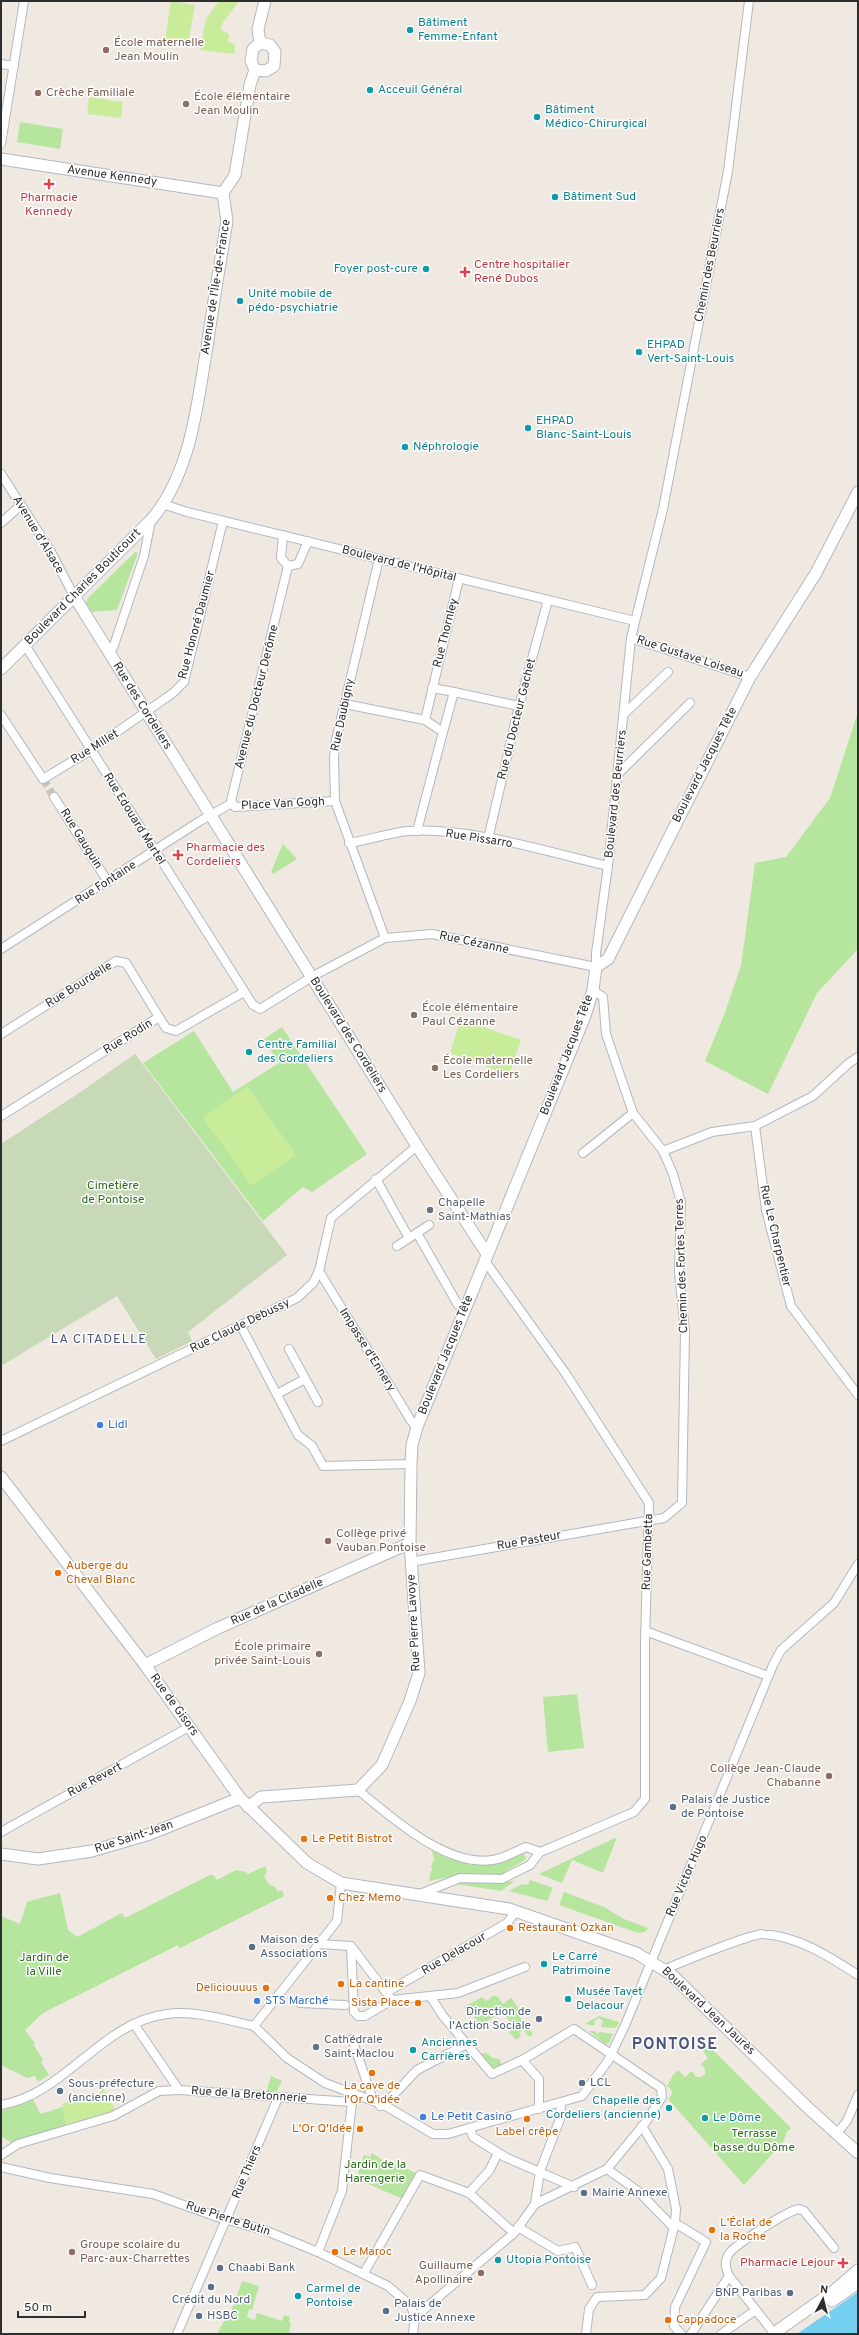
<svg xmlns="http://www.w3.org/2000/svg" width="859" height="2335" viewBox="0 0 859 2335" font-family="Overpass,sans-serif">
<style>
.green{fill:#b6e59e}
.cemetery{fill:#c8d9b8}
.pitch{fill:#c9ec9a}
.water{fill:#75cff0}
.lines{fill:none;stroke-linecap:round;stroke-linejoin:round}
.street-tunnel{stroke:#c8c4bd;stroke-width:8;stroke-dasharray:8 4;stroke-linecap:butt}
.street-casing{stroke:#b4b7c1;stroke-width:10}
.secondary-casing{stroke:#b4b7c1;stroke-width:13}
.street{stroke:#fff;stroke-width:8}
.secondary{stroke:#fff;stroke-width:11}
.culture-dot{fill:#0f9aa8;stroke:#fff;stroke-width:1.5}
.education-dot{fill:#8d6e63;stroke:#fff;stroke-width:1.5}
.health-dot{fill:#e0444e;stroke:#fff;stroke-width:1.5}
.worship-dot{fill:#6b7280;stroke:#fff;stroke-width:1.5}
.shop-dot{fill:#3f7fe0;stroke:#fff;stroke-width:1.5}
.food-dot{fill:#e8710a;stroke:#fff;stroke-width:1.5}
.service-dot{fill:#5c6f8a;stroke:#fff;stroke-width:1.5}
.labels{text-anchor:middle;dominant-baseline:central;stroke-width:3;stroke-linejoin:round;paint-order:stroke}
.culture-label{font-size:12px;fill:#0d838f;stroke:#fff;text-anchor:start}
.education-label{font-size:12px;fill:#785e54;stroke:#fff;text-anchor:start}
.street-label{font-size:12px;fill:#2e2e2e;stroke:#fff}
.health-label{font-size:12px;fill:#be3a42;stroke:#fff;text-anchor:start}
.park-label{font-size:12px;fill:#2c6e1b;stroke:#fff}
.worship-label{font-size:12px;fill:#5b616d;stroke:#fff;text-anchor:start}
.shop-label{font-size:12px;fill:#366cbe;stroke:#fff;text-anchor:start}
.food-label{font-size:12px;fill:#c56008;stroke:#fff;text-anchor:start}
.service-label{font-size:12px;fill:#4e5e75;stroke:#fff;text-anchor:start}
.neighbourhood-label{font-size:13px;letter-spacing:1px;fill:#4d5680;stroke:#fff}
.district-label{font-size:16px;font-weight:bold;letter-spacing:1px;fill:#4d5680;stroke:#fff}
</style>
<rect width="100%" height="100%" fill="#efe9e1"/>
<g class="green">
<polygon points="20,122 63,129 60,149 17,142"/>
<polygon points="135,552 138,553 117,610 91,612 86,604 87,599"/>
<polygon points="858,712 858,949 817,993 768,1094 705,1061 724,1015 741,966 755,863 786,857 830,798"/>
<polygon points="283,844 297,859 273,874 271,872"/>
<polygon points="282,1027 367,1154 312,1192 303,1187 263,1221 143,1063 194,1031 233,1092 279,1063 264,1039"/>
<polygon points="577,1694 584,1748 548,1752 543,1697"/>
<polygon points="617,1837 603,1873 572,1860 562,1883 539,1874"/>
<polygon points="432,1849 448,1857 489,1865 520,1854 524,1854 526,1859 499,1876 460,1875 429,1881 431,1871 433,1869 431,1867 433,1861 434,1861"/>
<polygon points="265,1866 267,1871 264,1877 270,1885 275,1887 278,1892 282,1890 284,1896 180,1948 178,1945 43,2013 25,2030 35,2043 34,2045 43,2060 41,2062 49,2075 38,2082 35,2076 27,2078 1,2065 1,1916 20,1924 27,1902 60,1893 68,1930 77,1937 122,1913 125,1918 210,1875 213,1875 217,1880 236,1870 246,1872 248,1874"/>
<polygon points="530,1880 553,1888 547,1901 509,1891 522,1884 528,1885"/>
<polygon points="515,1881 501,1891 456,1884 463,1882"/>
<polygon points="564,1892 604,1907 624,1919 648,1928 645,1932 638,1933 559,1905"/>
<polygon points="493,1996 497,1996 503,2004 511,1998 519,2009 516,2012 533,2034 529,2037 524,2030 519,2033 521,2036 516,2040 509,2032 514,2027 504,2014 500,2013 481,2025 474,2017 474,2014 470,2017 464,2007 482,1997 486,2001"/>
<polygon points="599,2016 619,2022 616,2028 601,2027 603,2021 599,2018 595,2020 594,2026 585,2024"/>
<polygon points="589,2031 595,2031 597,2034 600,2032 613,2034 609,2043 605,2044"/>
<polygon points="708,2045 791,2128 785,2134 786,2135 783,2142 744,2185 668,2099 672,2094 671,2089 667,2086 673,2075 678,2070 685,2077 692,2071 696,2077 701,2077 705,2074 705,2069 701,2064 708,2058 703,2051"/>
<polygon points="479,2053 486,2053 493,2058 500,2059 501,2065 492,2068"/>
<polygon points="271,2076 282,2081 277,2091 266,2093"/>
<polygon points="33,2099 40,2114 63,2107 67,2126 12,2143 1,2136 1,2111"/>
<polygon points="372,2153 394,2168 397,2163 417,2174 405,2200 359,2180 361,2175 358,2173 364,2155 370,2157"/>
<polygon points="242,2281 259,2286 252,2310 249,2309 247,2317 255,2320 257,2313 282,2321 284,2315 290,2317 289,2322 291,2323 289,2332 296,2334 217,2334 225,2319 228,2320 230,2315"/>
</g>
<polygon class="cemetery" points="135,1054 287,1255 188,1332 192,1341 156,1359 117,1296 1,1366 1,1144 79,1093"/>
<g class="pitch">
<polygon points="171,1 195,5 188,44 165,41"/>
<polygon points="219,1 239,1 222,24 221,30 229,34 228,42 235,44 234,54 200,50 206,19"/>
<polygon points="89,97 123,102 121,118 87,114"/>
<polygon points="461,1019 521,1040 509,1075 450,1053"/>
<polygon points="247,1086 296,1155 252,1186 203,1118"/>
<polygon points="103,2088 116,2111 67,2126 62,2104 84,2095 87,2099 99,2094"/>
</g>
<polygon class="water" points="858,2292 858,2334 797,2334"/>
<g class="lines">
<polyline class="street-tunnel" points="43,779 54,797"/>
<g class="street-casing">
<g id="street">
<polyline points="1,64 14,66"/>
<polyline points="1,144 24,1"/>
<polyline points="1,474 50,550 74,596"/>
<polyline points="163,504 187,512 635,621"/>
<polyline points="1,523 21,505"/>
<polyline points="283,535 281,558 288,566 298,564 308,541"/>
<polyline points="379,559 336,740 334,757 335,801 385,938"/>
<polyline points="631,638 750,677"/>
<polyline points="25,645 253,1005 260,1009 315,975 385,938 432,934 596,967 596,953 608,866 631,638 663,509 728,171 749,1"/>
<polyline points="109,652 113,648 144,556 151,520"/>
<polyline points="432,688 454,692 443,732 425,720 459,579"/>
<polyline points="454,692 519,706"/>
<polyline points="345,704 425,720"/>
<polyline points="625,713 668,672"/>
<polyline points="1,715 43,779 91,750 173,693 184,682 223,521"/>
<polyline points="618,774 690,703"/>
<polyline points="54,797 108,882"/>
<polyline points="232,803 235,807 335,801"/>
<polyline points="417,831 443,732"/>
<polyline points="488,839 519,706 548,600"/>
<path d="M 349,843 C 368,840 389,833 408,831 C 471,827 547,852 608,866"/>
<polyline points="1,949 200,821 232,803 231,801 288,566"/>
<polyline points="1,1034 116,961 126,963 159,1017"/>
<polyline points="1,1116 159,1017 166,1028 176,1031 244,992"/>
<polyline points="755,1126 766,1210 791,1306 858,1395"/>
<polyline points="663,1151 712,1132 755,1126 813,1096 849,1063 858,1057"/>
<polyline points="583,1153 633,1113"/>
<polyline points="376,1179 409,1238"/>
<polyline points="417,1233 458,1305 464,1310"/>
<polyline points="397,1246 429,1225"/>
<path d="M 319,1271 C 349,1321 381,1370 411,1421 L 417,1427"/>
<polyline points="241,1326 298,1435 312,1446 323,1466 411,1464"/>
<polyline points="289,1349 318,1402"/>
<polyline points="277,1394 305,1379"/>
<polyline points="1,1441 297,1298 313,1283 319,1271 331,1218 417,1146"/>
<polyline points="410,1562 664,1518 682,1503 685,1332 679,1272 681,1202 673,1174 663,1151 633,1113 606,1034 603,997 593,990"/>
<polyline points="645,1631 768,1676"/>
<path d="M 358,1790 C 391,1817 446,1867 492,1860 C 503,1859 516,1851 526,1847 L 540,1852 L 550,1848 L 634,1812 L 645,1799 L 645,1641 L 649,1503 L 566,1374 L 485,1261"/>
<polyline points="1,1832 189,1727"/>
<polyline points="420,1894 460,1878 502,1879 530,1865 540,1852"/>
<polyline points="319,1944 351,1946 392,2000 365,2016 358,2016 354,2012 351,1946"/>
<path d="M 666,1969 C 679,1963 753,1933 763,1934 C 798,1936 830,1957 858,1975"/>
<polyline points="387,1992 507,1923 516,1911"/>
<polyline points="392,2000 458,1993 525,1967"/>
<polyline points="300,2003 345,2005"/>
<polyline points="134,2024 179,2090 352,2102 342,2191 318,2252"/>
<polyline points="254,2026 287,2058 325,2083 384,2105 433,2134 448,2134 582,2096 608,2061 626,2023 773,1665 781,1650 834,1603 858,1564"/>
<polyline points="254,2026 337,1921 341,1883"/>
<polyline points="352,2039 373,2100"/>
<polyline points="522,2060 539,2079 539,2109"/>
<path d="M 1,2105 C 66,2094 101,2022 167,2014 C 195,2010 227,2020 254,2026"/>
<polyline points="380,2106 384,2105 417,2070 467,2044"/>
<polyline points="470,2128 473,2137 505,2157 574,2187"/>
<polyline points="836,2134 847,2121 858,2095"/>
<polyline points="1,2155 18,2144 113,2116 159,2091 179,2090"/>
<polyline points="1,2167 50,2178 153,2194 217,2217 264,2230 318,2252 388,2286 411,2306 415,2317 413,2334"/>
<polyline points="607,2169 638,2191 674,2228"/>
<polyline points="469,2193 489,2171 498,2153"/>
<polyline points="535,2204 540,2171 560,2119 561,2103"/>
<polyline points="675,2223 706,2242 675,2307 674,2326 681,2334"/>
<polyline points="518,2227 558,2251 575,2247 592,2285"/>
<polyline points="364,2273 420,2175 469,2193 514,2233"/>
<polyline points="415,2317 514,2233 535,2204 607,2169 645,2123 662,2097 661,2088 574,2029 524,2059 492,2074 443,2016 430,1996"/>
<path d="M 774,2333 L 729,2276 C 726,2269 724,2263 728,2255 C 734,2245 787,2211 799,2209 L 804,2211 L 834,2248"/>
<polyline points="177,2334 278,2098"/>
<polyline points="586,2334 589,2309 597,2297 645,2295 661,2278 675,2223 676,2209 668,2169 642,2126"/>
<polyline points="691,2334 729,2276"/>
<polyline points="721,2334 756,2310"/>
</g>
</g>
<g class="secondary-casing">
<g id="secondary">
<polygon points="260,43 270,45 275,52 274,66 266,71 255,70 251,61 253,49"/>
<polyline points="260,43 258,29 265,1"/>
<polyline points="1,159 223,193"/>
<polyline points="74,596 417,1146 487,1254"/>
<path d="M 1,669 L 151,520 C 191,474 197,405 207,347 C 213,305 220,263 227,221 L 223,193 L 235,175 L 250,85 L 255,70"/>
<polyline points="1,1477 145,1665 240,1798 307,1863 341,1883 509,1909 636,1953 671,1974 806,2106 858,2153"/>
<polyline points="145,1665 218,1628 410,1543"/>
<polyline points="248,1807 261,1797 358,1790 382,1765 410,1701 419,1673 410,1543 411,1464 412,1445 417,1427 585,1016 593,990 596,967 608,959 750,677 816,573 858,492"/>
<polyline points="1,1854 38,1859 92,1851 150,1834 240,1798"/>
<polyline points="832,2301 858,2283"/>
<polyline points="773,2334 835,2290 858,2270"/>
</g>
</g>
<use href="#street" class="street"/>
<use href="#secondary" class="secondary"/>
</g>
<g class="culture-dot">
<circle cx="410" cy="30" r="4"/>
<circle cx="370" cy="90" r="4"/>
<circle cx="537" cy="117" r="4"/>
<circle cx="555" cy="197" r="4"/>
<circle cx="426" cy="269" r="4"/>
<circle cx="240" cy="301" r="4"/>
<circle cx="639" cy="352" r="4"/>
<circle cx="528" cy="428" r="4"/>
<circle cx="405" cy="447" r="4"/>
<circle cx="249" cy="1052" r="4"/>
<circle cx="544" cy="1964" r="4"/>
<circle cx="568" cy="1999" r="4"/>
<circle cx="413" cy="2050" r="4"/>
<circle cx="669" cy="2108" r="4"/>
<circle cx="705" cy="2118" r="4"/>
<circle cx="498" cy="2260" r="4"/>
<circle cx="298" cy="2296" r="4"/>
</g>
<g class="education-dot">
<circle cx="106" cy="50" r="4"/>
<circle cx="38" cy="93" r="4"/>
<circle cx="186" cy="104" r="4"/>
<circle cx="414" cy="1015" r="4"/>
<circle cx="435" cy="1068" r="4"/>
<circle cx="328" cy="1541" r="4"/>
<circle cx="319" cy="1654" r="4"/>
<circle cx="829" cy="1776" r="4"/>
<circle cx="72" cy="2252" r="4"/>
<circle cx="481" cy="2273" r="4"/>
</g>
<g class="health-dot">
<path d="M47 178h4v4h4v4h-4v4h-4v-4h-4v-4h4z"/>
<path d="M463 266h4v4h4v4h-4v4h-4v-4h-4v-4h4z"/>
<path d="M176 849h4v4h4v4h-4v4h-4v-4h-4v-4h4z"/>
<path d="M841 2257h4v4h4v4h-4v4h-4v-4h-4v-4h4z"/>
</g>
<g class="worship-dot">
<circle cx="430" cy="1210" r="4"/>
<circle cx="316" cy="2047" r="4"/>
</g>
<g class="shop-dot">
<circle cx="100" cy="1425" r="4"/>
<circle cx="257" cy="2001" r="4"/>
<circle cx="423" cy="2117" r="4"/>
</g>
<g class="food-dot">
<circle cx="58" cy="1573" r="4"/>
<circle cx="304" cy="1839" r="4"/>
<circle cx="330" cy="1898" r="4"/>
<circle cx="510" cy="1928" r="4"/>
<circle cx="341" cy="1984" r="4"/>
<circle cx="266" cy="1988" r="4"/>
<circle cx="418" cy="2003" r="4"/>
<circle cx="372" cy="2073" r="4"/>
<circle cx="527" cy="2119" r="4"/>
<circle cx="360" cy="2129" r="4"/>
<circle cx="712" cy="2230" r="4"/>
<circle cx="335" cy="2252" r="4"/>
<circle cx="668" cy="2320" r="4"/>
</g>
<g class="service-dot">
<circle cx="673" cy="1807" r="4"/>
<circle cx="252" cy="1947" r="4"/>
<circle cx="539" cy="2019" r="4"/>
<circle cx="582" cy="2083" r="4"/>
<circle cx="60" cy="2091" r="4"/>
<circle cx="584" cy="2193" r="4"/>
<circle cx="220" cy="2268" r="4"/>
<circle cx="211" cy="2287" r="4"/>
<circle cx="790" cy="2293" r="4"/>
<circle cx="386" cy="2311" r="4"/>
<circle cx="199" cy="2316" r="4"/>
</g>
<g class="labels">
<g class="culture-label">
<text x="418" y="23">Bâtiment<tspan x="418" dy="14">Femme-Enfant</tspan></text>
<text x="378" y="90">Acceuil Général</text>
<text x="545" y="110">Bâtiment<tspan x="545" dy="14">Médico-Chirurgical</tspan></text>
<text x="563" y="197">Bâtiment Sud</text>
<text x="418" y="269" text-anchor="end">Foyer post-cure</text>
<text x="248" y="294">Unité mobile de<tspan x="248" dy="14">pédo-psychiatrie</tspan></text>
<text x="647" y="345">EHPAD<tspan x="647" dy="14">Vert-Saint-Louis</tspan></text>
<text x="536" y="421">EHPAD<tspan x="536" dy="14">Blanc-Saint-Louis</tspan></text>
<text x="413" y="447">Néphrologie</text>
<text x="257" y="1045">Centre Familial<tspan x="257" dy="14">des Cordeliers</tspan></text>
<text x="552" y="1957">Le Carré<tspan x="552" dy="14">Patrimoine</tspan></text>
<text x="576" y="1992">Musée Tavet<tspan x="576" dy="14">Delacour</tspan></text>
<text x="421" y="2043">Anciennes<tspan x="421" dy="14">Carrières</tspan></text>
<text x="661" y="2101" text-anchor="end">Chapelle des<tspan x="661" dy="14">Cordeliers (ancienne)</tspan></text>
<text x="713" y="2118">Le Dôme</text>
<text x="506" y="2260">Utopia Pontoise</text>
<text x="306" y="2289">Carmel de<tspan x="306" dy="14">Pontoise</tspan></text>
</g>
<g class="education-label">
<text x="114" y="43">École maternelle<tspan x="114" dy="14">Jean Moulin</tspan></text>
<text x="46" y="93">Crèche Familiale</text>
<text x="194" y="97">École élémentaire<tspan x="194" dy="14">Jean Moulin</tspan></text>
<text x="422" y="1008">École élémentaire<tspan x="422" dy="14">Paul Cézanne</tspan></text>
<text x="443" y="1061">École maternelle<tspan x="443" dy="14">Les Cordeliers</tspan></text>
<text x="336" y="1534">Collège privé<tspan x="336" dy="14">Vauban Pontoise</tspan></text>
<text x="311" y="1647" text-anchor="end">École primaire<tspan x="311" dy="14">privée Saint-Louis</tspan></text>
<text x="821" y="1769" text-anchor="end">Collège Jean-Claude<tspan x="821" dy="14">Chabanne</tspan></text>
<text x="80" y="2245">Groupe scolaire du<tspan x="80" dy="14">Parc-aux-Charrettes</tspan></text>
<text x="473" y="2266" text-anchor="end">Guillaume<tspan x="473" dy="14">Apollinaire</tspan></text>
</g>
<g class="street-label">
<text transform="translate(112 176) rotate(8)">Avenue Kennedy</text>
<text transform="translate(710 265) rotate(-79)">Chemin des Beurriers</text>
<text transform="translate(216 287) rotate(-81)">Avenue de l'Île-de-France</text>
<text transform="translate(38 535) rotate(59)">Avenue d'Alsace</text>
<text transform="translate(399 564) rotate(14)">Boulevard de l'Hôpital</text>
<text transform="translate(83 587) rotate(-45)">Boulevard Charles Bouticourt</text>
<text transform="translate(197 625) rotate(-75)">Rue Honoré Daumier</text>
<text transform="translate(446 633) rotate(-76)">Rue Thornley</text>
<text transform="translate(690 657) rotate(18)">Rue Gustave Loiseau</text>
<text transform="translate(257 697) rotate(-76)">Avenue du Docteur Derôme</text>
<text transform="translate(142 706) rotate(58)">Rue des Cordeliers</text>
<text transform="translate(343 715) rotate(-78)">Rue Daubigny</text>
<text transform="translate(517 719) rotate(-76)">Rue du Docteur Gachet</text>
<text transform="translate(95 747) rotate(-32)">Rue Millet</text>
<text transform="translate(705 765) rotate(-63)">Boulevard Jacques Tête</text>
<text transform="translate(616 794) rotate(-84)">Boulevard des Beurriers</text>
<text transform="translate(283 804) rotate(-3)">Place Van Gogh</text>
<text transform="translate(134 819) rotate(58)">Rue Edouard Martel</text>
<text transform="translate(81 839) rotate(58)">Rue Gauguin</text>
<text transform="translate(479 839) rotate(9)">Rue Pissarro</text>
<text transform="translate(106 883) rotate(-33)">Rue Fontaine</text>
<text transform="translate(474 943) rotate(12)">Rue Cézanne</text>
<text transform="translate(79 985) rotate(-32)">Rue Bourdelle</text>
<text transform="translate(348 1035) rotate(58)">Boulevard des Cordeliers</text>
<text transform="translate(128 1037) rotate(-32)">Rue Rodin</text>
<text transform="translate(567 1055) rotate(-69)">Boulevard Jacques Tête</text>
<text transform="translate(775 1236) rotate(77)">Rue Le Charpentier</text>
<text transform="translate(682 1266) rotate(-92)">Chemin des Fortes Terres</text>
<text transform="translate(240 1326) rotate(-26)">Rue Claude Debussy</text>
<text transform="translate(367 1350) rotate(58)">Impasse d'Ennery</text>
<text transform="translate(446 1355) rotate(-68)">Boulevard Jacques Tête</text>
<text transform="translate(529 1541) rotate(-10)">Rue Pasteur</text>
<text transform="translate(648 1552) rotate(-88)">Rue Gambetta</text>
<text transform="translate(277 1602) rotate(-24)">Rue de la Citadelle</text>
<text transform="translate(414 1623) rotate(-93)">Rue Pierre Lavoye</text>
<text transform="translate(174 1705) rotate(54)">Rue de Gisors</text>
<text transform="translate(95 1780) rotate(-28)">Rue Revert</text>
<text transform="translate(134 1837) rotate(-18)">Rue Saint-Jean</text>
<text transform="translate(687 1876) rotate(-67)">Rue Victor Hugo</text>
<text transform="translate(454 1954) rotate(-30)">Rue Delacour</text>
<text transform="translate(708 2011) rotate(43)">Boulevard Jean Jaurès</text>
<text transform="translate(249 2095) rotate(4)">Rue de la Bretonnerie</text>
<text transform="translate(247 2172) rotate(-67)">Rue Thiers</text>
<text transform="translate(228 2219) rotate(18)">Rue Pierre Butin</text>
</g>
<g class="health-label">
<text x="49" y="198" text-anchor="middle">Pharmacie<tspan x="49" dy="14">Kennedy</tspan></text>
<text x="474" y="265">Centre hospitalier<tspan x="474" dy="14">René Dubos</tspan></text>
<text x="186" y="848">Pharmacie des<tspan x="186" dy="14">Cordeliers</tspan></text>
<text x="835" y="2263" text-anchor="end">Pharmacie Lejour</text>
</g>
<g class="park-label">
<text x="113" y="1186">Cimetière<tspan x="113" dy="14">de Pontoise</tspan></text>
<text x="44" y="1958">Jardin de<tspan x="44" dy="14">la Ville</tspan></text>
<text x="754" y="2134">Terrasse<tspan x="754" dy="14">basse du Dôme</tspan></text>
<text x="375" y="2165">Jardin de la<tspan x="375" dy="14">Harengerie</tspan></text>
</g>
<g class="worship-label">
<text x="438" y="1203">Chapelle<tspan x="438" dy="14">Saint-Mathias</tspan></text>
<text x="324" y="2040">Cathédrale<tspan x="324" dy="14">Saint-Maclou</tspan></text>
</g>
<g class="shop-label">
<text x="108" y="1425">Lidl</text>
<text x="265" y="2001">STS Marché</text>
<text x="431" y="2117">Le Petit Casino</text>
</g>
<g class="food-label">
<text x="66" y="1566">Auberge du<tspan x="66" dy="14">Cheval Blanc</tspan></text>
<text x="312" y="1839">Le Petit Bistrot</text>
<text x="338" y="1898">Chez Memo</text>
<text x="518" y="1928">Restaurant Ozkan</text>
<text x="349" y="1984">La cantine</text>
<text x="258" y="1988" text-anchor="end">Deliciouuus</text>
<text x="410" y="2003" text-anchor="end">Sista Place</text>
<text x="372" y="2086" text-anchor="middle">La cave de<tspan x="372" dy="14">l'Or Q'idée</tspan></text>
<text x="352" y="2129" text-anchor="end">L'Or Q'Idée</text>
<text x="527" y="2132" text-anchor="middle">Label crêpe</text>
<text x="720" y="2223">L'Éclat de<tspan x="720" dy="14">la Roche</tspan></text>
<text x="343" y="2252">Le Maroc</text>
<text x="676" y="2320">Cappadoce</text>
</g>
<g class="service-label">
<text x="681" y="1800">Palais de Justice<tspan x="681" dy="14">de Pontoise</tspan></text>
<text x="260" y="1940">Maison des<tspan x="260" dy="14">Associations</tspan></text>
<text x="531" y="2012" text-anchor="end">Direction de<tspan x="531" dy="14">l'Action Sociale</tspan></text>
<text x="590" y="2083">LCL</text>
<text x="68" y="2084">Sous-préfecture<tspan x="68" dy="14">(ancienne)</tspan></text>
<text x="592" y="2193">Mairie Annexe</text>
<text x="228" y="2268">Chaabi Bank</text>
<text x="782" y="2293" text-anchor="end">BNP Paribas</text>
<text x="211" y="2300" text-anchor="middle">Crédit du Nord</text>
<text x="394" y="2304">Palais de<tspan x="394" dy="14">Justice Annexe</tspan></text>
<text x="207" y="2316">HSBC</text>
</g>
<g class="neighbourhood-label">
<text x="99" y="1340">LA CITADELLE</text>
</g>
<g class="district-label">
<text x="675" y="2045">PONTOISE</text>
</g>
</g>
<rect width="859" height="2335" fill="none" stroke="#2e2e2e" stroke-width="4"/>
<g transform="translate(823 2299) rotate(7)" stroke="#ffffff" stroke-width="3" paint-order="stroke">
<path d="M0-3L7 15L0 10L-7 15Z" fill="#2e2e2e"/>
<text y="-6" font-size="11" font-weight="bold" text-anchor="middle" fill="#2e2e2e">N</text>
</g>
<path d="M18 2311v6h67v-6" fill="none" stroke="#2e2e2e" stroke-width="2"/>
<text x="24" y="2311" font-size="12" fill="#2e2e2e" stroke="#ffffff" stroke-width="3" paint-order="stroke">50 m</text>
</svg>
